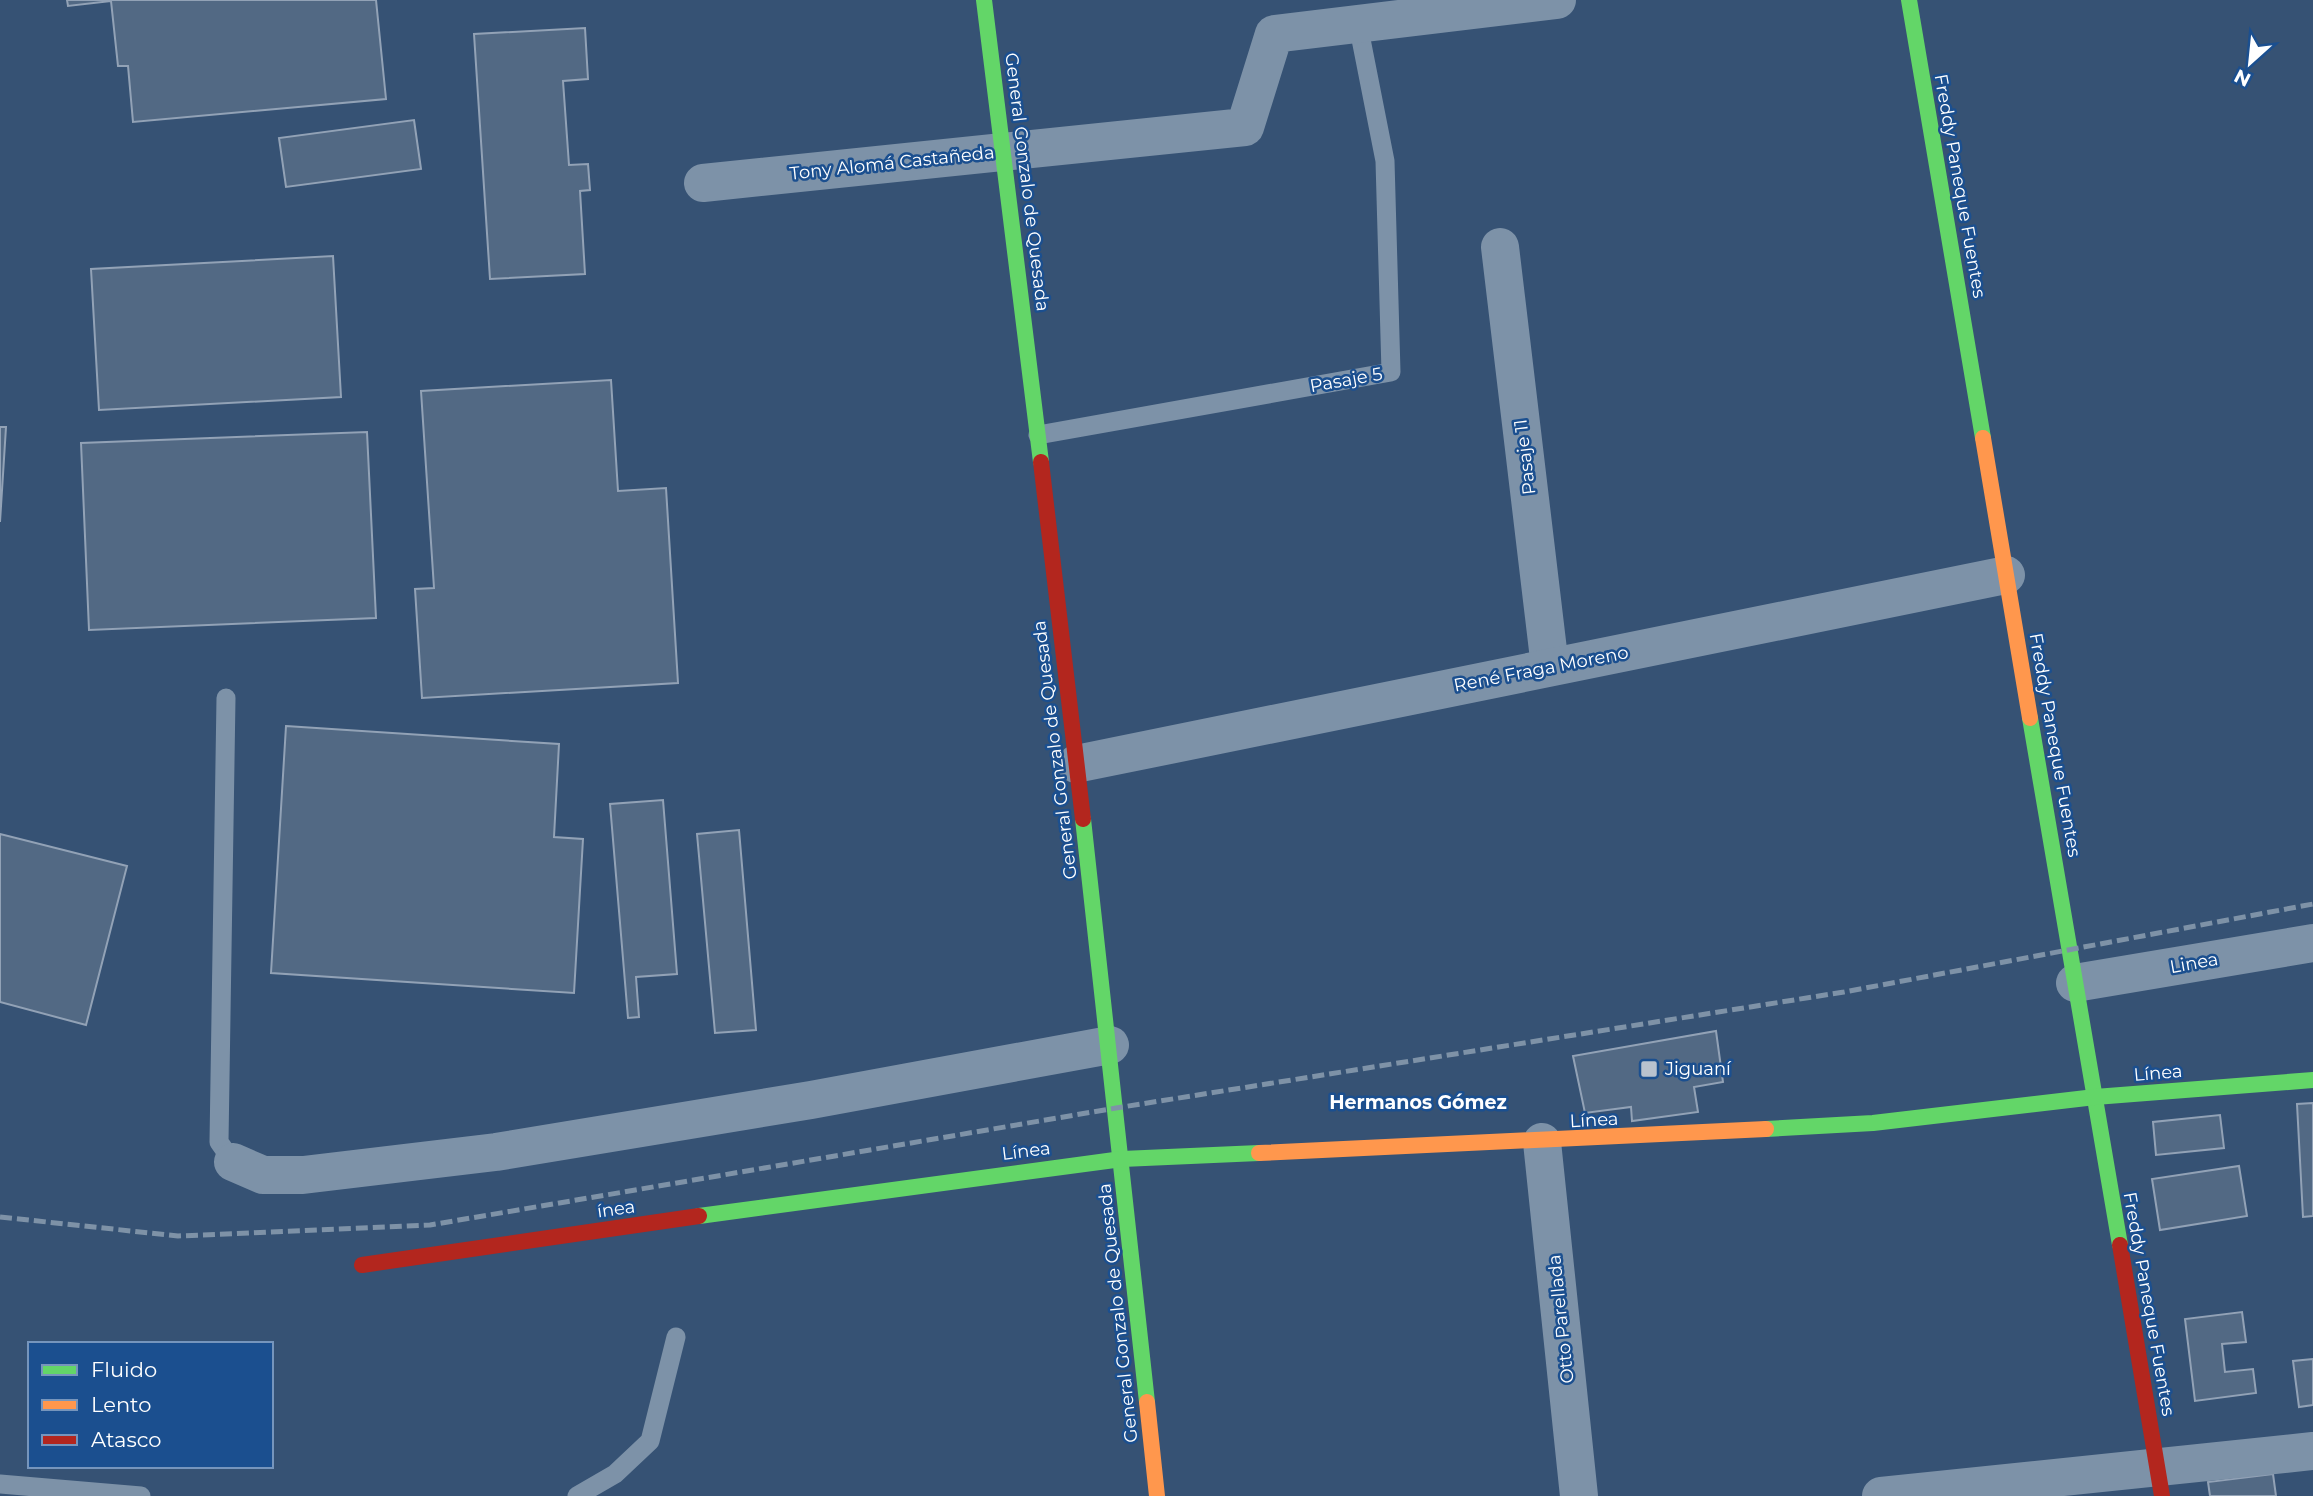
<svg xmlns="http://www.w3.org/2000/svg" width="2313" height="1496" viewBox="0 0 2313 1496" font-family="Montserrat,sans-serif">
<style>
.building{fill:#526984;stroke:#92a2b6;stroke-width:2}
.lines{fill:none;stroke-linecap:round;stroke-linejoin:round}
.lane{stroke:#7d92a8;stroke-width:19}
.street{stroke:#7d92a8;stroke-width:38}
.fast{stroke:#63d668;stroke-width:16}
.slow{stroke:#ff974d;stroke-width:16}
.jam{stroke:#b3261e;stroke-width:16}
.rail{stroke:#7e92a7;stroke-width:5;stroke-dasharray:12 5;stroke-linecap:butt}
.poi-dot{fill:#b9c2ce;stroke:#1b4f8f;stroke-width:2.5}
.labels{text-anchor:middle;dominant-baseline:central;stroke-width:5;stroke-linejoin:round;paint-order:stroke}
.street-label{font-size:18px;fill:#fff;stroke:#1b4f8f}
.poi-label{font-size:18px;fill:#fff;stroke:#1b4f8f;text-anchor:start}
.neighbourhood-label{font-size:19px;font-weight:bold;fill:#fff;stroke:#1b4f8f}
</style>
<rect width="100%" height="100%" fill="#365274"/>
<g class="building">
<polygon points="67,0 376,0 386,99 133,122 128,66 118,66 111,1 68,6"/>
<polygon points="585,28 588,79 563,81 569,165 588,164 590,190 580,191 585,274 490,279 474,34"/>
<polygon points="414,120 421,169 286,187 279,138"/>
<polygon points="333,256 341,397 99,410 91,269"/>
<polygon points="611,380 618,491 666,488 678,683 422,698 415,589 434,588 421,391"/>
<polygon points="0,427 6,427 0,522"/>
<polygon points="367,432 376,618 89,630 81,443"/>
<polygon points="286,726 559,744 554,837 583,839 574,993 271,973"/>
<polygon points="663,800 677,974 636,977 639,1017 628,1018 610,804"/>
<polygon points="739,830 756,1030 715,1033 697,834"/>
<polygon points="0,834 127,866 86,1025 0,1002"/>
<polygon points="1716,1031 1723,1082 1694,1087 1698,1112 1632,1121 1631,1107 1585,1113 1573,1056"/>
<polygon points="2313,1103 2313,1216 2303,1217 2297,1104"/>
<polygon points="2220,1115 2224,1148 2156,1155 2153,1122"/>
<polygon points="2239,1166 2247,1216 2160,1230 2152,1179"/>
<polygon points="2242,1312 2246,1342 2222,1344 2225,1372 2253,1369 2256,1393 2195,1401 2185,1319"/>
<polygon points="2313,1359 2313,1405 2299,1407 2293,1361"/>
<polygon points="2273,1474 2276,1496 2210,1496 2208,1482"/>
</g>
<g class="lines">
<g class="lane">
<polyline points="1038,435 1391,372 1385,161 1358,24"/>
<polyline points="226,698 219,1142 233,1162"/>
<polyline points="0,1484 141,1496"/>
<polyline points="577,1496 615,1474 650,1441 676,1337"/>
</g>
<g class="street">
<polyline points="703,183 1245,127 1274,34 1557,0"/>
<polyline points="1500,247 1550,667"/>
<polyline points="1076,764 2006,575"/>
<polyline points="2075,983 2313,943"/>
<polyline points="1542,1142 1579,1496"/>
<polyline points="233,1162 263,1175 303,1175 496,1152 811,1100 1110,1045"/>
<polyline points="1881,1496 2313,1451"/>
</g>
<g class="fast">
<polyline points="984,0 1041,462"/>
<polyline points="1909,0 1983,438"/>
<polyline points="2030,718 2120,1245"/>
<polyline points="1083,819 1147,1402"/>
<polyline points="1766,1129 1873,1123 2095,1097 2313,1080"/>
<polyline points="699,1216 1122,1159 1259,1153"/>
</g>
<g class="slow">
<polyline points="1983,438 2030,718"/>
<polyline points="1259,1153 1766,1129"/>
<polyline points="1147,1402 1157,1496"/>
</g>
<g class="jam">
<polyline points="1041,462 1083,819"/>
<polyline points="2120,1245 2162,1496"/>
<polyline points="362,1265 699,1216"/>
</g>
<polyline class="rail" points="0,1217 178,1236 430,1225 1116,1108 1844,992 2313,904"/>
</g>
<rect class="poi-dot" x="1640" y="1060" width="18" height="18" rx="3.5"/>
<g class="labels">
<g class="street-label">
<text transform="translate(892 163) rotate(-6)">Tony Alomá Castañeda</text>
<text transform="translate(1027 182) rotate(83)">General Gonzalo de Quesada</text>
<text transform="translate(1960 186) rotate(80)">Freddy Paneque Fuentes</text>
<text transform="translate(1346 380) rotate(-10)">Pasaje 5</text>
<text transform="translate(1525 457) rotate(-97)">Pasaje 11</text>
<text transform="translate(1541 669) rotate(-11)">René Fraga Moreno</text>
<text transform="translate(2055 745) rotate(80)">Freddy Paneque Fuentes</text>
<text transform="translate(1055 750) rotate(-97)">General Gonzalo de Quesada</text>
<text transform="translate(2194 963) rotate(-10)">Linea</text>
<text transform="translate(2158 1073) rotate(-5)">Línea</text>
<text transform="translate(1594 1120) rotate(-3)">Línea</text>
<text transform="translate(1026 1151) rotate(-7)">Línea</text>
<text transform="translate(616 1209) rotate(-8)">ínea</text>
<text transform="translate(2149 1304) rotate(80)">Freddy Paneque Fuentes</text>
<text transform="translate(1118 1313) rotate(-96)">General Gonzalo de Quesada</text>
<text transform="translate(1561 1319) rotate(-96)">Otto Parellada</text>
</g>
<g class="poi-label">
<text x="1665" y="1069">Jiguaní</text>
</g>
<g class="neighbourhood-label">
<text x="1418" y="1102">Hermanos Gómez</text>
</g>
</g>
<rect x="28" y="1342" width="245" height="126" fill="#1b4f8f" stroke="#7695bc" stroke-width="2"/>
<rect x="42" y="1365" width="35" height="10" fill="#63d668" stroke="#7695bc" stroke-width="2"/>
<text x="91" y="1377" font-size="21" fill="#ffffff">Fluido</text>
<rect x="42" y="1400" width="35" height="10" fill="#ff974d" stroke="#7695bc" stroke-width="2"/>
<text x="91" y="1412" font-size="21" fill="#ffffff">Lento</text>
<rect x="42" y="1435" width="35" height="10" fill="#b3261e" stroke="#7695bc" stroke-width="2"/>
<text x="91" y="1447" font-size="21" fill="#ffffff">Atasco</text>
<g transform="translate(2250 63) rotate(207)" stroke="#1b4f8f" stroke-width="5" paint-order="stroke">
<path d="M0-5L12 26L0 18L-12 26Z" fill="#ffffff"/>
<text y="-10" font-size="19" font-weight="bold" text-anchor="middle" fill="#ffffff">N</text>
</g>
</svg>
